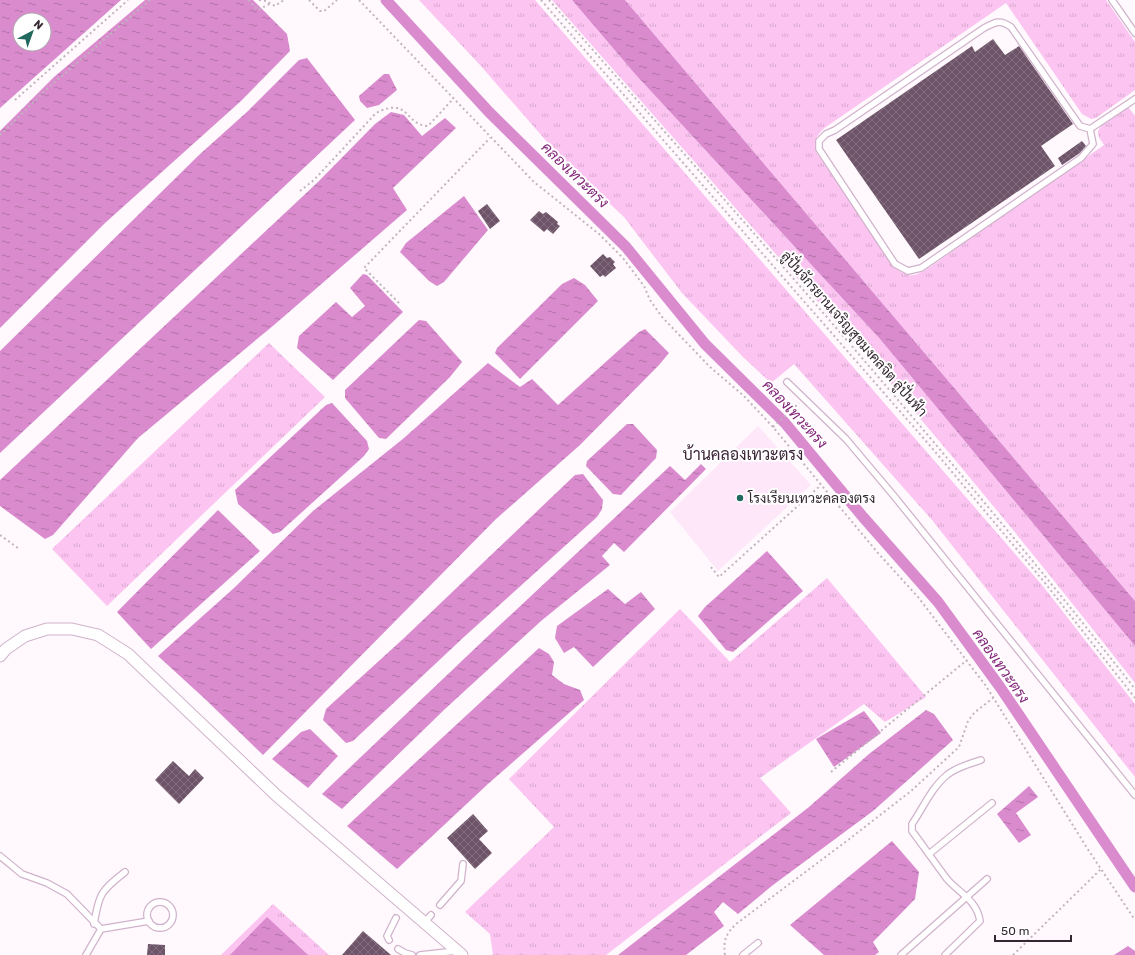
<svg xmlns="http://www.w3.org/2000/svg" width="1135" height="955" viewBox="0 0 1135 955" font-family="Rubik,Sarabun,sans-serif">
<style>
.built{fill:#fde7f9}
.grass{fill:url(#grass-tufts)}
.water{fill:url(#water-ripples);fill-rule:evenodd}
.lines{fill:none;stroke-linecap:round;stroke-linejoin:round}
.canal{stroke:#da8bce;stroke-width:11}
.building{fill:url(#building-cross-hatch)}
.lane-casing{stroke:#d0b3ca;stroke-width:8}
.street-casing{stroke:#d0b3ca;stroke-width:13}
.path{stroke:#beb6bc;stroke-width:2;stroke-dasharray:2 3;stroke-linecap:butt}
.lane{stroke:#fff;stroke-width:5.5}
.street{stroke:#fff;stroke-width:11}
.poi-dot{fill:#21695f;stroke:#fff;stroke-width:1.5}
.labels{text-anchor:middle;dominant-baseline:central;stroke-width:4;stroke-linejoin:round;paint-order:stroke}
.street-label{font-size:14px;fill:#332831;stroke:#fff}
.poi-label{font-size:14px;fill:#332831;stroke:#fff;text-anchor:start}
.water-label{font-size:15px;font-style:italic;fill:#84287a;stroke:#fff}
.quarter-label{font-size:16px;fill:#3c2538;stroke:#fff}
</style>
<defs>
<pattern id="grass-tufts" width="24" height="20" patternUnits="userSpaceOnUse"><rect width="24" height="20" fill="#fbc4f1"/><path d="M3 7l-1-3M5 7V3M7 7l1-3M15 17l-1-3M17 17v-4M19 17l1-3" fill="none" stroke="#d8a8cf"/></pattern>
<pattern id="water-ripples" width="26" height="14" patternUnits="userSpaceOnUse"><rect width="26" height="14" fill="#da8bce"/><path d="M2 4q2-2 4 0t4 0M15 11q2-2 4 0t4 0" fill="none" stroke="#b172a8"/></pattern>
<pattern id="building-cross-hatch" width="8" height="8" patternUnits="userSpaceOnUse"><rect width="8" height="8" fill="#6d5468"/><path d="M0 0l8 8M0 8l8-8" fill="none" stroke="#826e7e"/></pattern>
</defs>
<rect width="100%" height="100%" fill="#fff8fd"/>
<polygon class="built" points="758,426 811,485 718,571 670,512"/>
<g class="grass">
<polygon points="419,0 535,0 1042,585 1135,704 1135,777 932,520 794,364 771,383 743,357 682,293 624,217 562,159 480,65"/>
<path d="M 552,0 L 572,0 L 635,74 L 880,339 L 1135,646 L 1135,683 C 1048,571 959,463 867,356 L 872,350 L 863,339 L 856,345 Z"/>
<path d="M 625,0 L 1106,0 L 1135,42 L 1135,90 L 1096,118 L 1091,119 L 1082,114 L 1006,3 L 823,129 C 816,137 813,142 816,152 L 897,269 C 910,279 916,276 930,267 L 1104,145 C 1102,142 1099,138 1098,134 C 1096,125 1121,112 1128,107 L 1129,108 L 1135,116 L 1135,601 Z"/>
<polygon points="269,343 325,397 107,606 52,549"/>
<polygon points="827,578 926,697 885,722 864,704 760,778 791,813 606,955 493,955 490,934 465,912 554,827 509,779 680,609 730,662"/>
<polygon points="273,904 329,955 221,955"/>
</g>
<g class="water">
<path d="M 0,0 L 121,0 L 0,108 ZM 20,20 L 44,20 L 44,44 L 20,44 Z"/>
<polygon points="145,0 253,0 287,34 290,51 241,101 105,223 0,328 0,131 54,77"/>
<polygon points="572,0 625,0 1135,601 1135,646 880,339 635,74"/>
<polygon points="307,58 355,120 0,453 0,351 199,155 248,111 299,60"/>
<polygon points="384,74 389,74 397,90 379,105 367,108 360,101 359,96"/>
<polygon points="391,112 404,115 422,136 445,118 456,128 393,188 407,210 274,325 138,438 53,535 45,539 0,506 0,480 318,182 375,124"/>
<polygon points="464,196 488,230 444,282 437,286 429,281 400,252 406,243"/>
<polygon points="363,274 367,275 403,312 333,380 297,348 299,336 336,302 352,317 365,306 350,288"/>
<polygon points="574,278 585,285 598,301 520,379 495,353 497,348 562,284"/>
<polygon points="419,320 426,321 462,362 450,377 386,439 379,438 345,398 345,390"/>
<polygon points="645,329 669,353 659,365 580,445 496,519 263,755 205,699 158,656 234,588 313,511 404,438 488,363 520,387 532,379 558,405 639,332"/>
<polygon points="332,403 367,441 369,449 364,456 280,532 273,534 238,504 235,490 326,405"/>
<polygon points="627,424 633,424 657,450 656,458 621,495 613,494 586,466 587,461"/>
<polygon points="701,464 706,469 624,552 614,543 602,556 610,565 541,621 446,708 342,809 322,794 487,637 670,466 685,480"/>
<polygon points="583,474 603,500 602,509 597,517 465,636 353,741 346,743 323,720 326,709 403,639 575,475"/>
<polygon points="218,510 260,551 151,649 117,612"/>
<polygon points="767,551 803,591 733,652 726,650 698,616 705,607"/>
<polygon points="608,589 625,604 641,592 655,609 593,667 574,647 564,653 555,638 557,626"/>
<polygon points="539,648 549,654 554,662 552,675 564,684 580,690 584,700 489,783 397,869 347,826"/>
<polygon points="926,710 934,714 953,740 873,811 773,885 738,914 723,902 714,912 724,926 686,955 618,955 809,807 869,754"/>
<polygon points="864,711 881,733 834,767 816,739"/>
<polygon points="310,729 338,756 308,788 272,759 301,732"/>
<polygon points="1029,786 1038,797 1016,813 1031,835 1019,843 997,814"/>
<polygon points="892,841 919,872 915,899 873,942 879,952 875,955 824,955 790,925"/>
<polygon points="267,917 308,955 230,955"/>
<polygon points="1128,946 1135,951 1135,955 1114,955"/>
</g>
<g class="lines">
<polyline class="canal" points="386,0 489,112 626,247 705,344 785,423 863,517 938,602 1000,687 1135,887"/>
</g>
<g class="building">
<polygon points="993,39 1005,55 1019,46 1073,124 1041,146 1055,166 919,259 836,140 972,46 975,52"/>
<polygon points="1082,141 1086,146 1080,153 1062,165 1058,158"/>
<polygon points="487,204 500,221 490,229 478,211"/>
<polygon points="539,211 543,214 546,212 558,222 557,224 560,226 553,234 547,229 544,232 530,220"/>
<polygon points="603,254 607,258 610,257 615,262 613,264 616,268 605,277 603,275 600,277 590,266"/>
<polygon points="173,761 189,776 195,769 204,778 179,804 155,780"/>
<polygon points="473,814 488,831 479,839 492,853 475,869 447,838"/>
<polygon points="363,931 391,955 342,955"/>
<polygon points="148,944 165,945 165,955 147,955"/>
</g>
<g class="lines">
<g class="lane-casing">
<g id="lane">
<polyline points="1112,0 1135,33"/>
<path d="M 1090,129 L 1093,144 L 1081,158 L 921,268 L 908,271 L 895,264 L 819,149 L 819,141 L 826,134 L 835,130 L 984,28 C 995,22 1000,19 1011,27 L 1080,126 L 1090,129 L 1135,99"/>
<polyline points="787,382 846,439 894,496 1135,795"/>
<polyline points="929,854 992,803"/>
<polyline points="0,856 22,874 47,883 67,894 101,929 86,955"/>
<circle cx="160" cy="915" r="13"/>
<polyline points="440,905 461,881 463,864"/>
<polyline points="424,923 431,915"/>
<path d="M 94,924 C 99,893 101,891 125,872"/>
<polyline points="101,929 149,921"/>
<polyline points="389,940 387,936 396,918"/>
<polyline points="398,949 405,953 412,955"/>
<polyline points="420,955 456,951"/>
<polyline points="743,955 758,943"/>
<polyline points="901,955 987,879"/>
<path d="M 945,955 L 980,921 C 977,900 959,893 947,879 C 935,863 924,847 912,831 L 912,824 C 923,808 932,787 947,775 C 956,767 970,764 981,760"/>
</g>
</g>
<g class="street-casing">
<polyline id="street" points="0,656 6,649 25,636 47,629 72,629 98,635 128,654 276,795 462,955"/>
</g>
<g class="path">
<polyline points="248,0 258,10 271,3"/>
<polyline points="259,0 266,1 275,6 284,0"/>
<polyline points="309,0 320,11 324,11 337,0"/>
<polyline points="359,0 534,182 599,234 623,258 644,286 650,300 662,317 710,367 744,396 773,427 878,553 918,597 986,686 1089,851 1135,920"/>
<polyline points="541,0 932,448 1045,583 1135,698"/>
<path d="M 549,0 C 748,227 949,451 1135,689"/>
<polyline points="15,100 128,0"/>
<polyline points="0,135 49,87 150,0"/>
<path d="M 300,191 L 314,180 L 376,113 C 410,96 404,125 428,126 L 453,99"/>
<polyline points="399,303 364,268 490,138"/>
<polyline points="773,427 799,403"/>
<polyline points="0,535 18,548"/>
<polyline points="711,567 719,577 821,485"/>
<polyline points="831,772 967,660"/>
<path d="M 725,955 C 723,940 726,934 736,924 L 848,840 L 911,791 L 959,747 L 968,721 L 974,713 L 993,698"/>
<polyline points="1013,955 1101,869"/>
</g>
<use href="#lane" class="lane"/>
<use href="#street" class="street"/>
</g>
<circle class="poi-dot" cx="740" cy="498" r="4"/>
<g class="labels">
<g class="street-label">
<text transform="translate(854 334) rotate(49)">ลู่ปั่นจักรยานเจริญสุขมงคลจิต ลู่ปั่นฟ้า</text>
</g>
<g class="poi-label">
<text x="748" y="498">โรงเรียนเทวะคลองตรง</text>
</g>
<g class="water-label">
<text transform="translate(575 175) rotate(44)">คลองเทวะตรง</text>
<text transform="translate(795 414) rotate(47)">คลองเทวะตรง</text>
<text transform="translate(1001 666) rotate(55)">คลองเทวะตรง</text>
</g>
<g class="quarter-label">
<text x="743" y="454">บ้านคลองเทวะตรง</text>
</g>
</g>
<g transform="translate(32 32) rotate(41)"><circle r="19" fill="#ffffff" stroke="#ada9ad"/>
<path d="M0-3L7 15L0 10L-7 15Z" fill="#21695f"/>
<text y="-6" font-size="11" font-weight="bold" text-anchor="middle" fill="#332831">N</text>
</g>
<path d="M995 935v6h76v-6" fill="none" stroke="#332831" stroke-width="2"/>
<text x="1001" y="935" font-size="12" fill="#332831" stroke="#ffffff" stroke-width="3" paint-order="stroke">50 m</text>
</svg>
